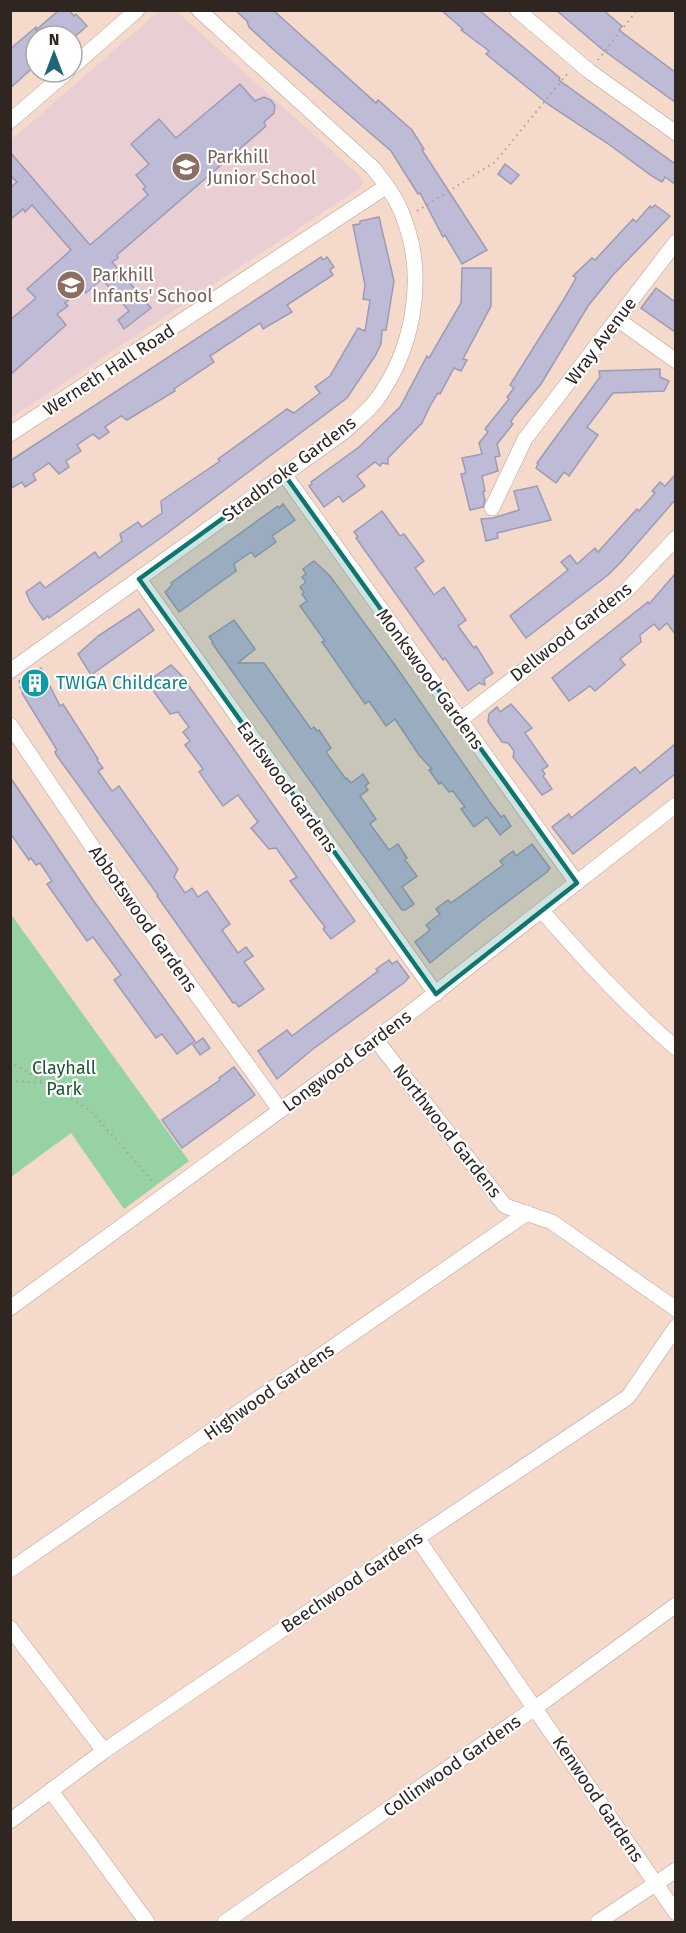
<svg xmlns="http://www.w3.org/2000/svg" width="686" height="1933" viewBox="0 0 686 1933" font-family="'Fira Sans',sans-serif">
<style>
.education{fill:#e9cfd4}
.green{fill:#97d2a4}
.building{fill:#bdbbd5;stroke:#9d9bb4;stroke-width:1.5}
.lines{fill:none;stroke-linecap:round;stroke-linejoin:round}
.minor-casing{stroke:#b89f92;stroke-width:16}
.path{stroke:#b49e93;stroke-width:2;stroke-dasharray:1.5 4.5;stroke-linecap:butt}
.minor{stroke:#fff;stroke-width:15}
.marked{fill:#0f766e;fill-opacity:0.2;stroke:#0f766e;stroke-width:4.5;stroke-linejoin:round}
.labels{text-anchor:middle;dominant-baseline:central;stroke-width:4.5;stroke-linejoin:round;paint-order:stroke}
.education-label{font-size:18px;fill:#785e54;stroke:#fff;text-anchor:start}
.street-label{font-size:18px;fill:#302621;stroke:#fff}
.culture-label{font-size:18px;fill:#0d838f;stroke:#fff;text-anchor:start}
.park-label{font-size:18px;fill:#1b582f;stroke:#fff}
</style>
<rect width="100%" height="100%" fill="#f5dacc"/>
<polygon class="education" points="159,11 176,11 362,178 363,183 360,188 11,418 11,140"/>
<polygon class="green" points="10,913 189,1161 124,1209 71,1133 11,1177"/>
<g class="building">
<polygon points="59,10 69,10 74,16 76,14 87,26 72,39 72,36 36,36 36,65 10,88 10,49 36,27 36,30"/>
<polygon points="235,10 273,10 376,103 378,100 412,130 424,149 422,150 487,250 462,264 445,235 443,237 420,193 418,194 391,151 275,51 249,27 247,21"/>
<polygon points="441,10 479,10 560,78 559,80 675,164 675,184 665,177 662,182 652,176 607,143 549,105 486,54 489,51 461,30 463,29"/>
<polygon points="556,10 603,10 622,26 619,30 675,72 675,102 603,50"/>
<polygon points="240,84 255,101 264,97 271,100 275,106 274,113 264,122 266,126 117,255 118,258 112,262 151,308 124,329 118,320 129,311 102,279 86,293 82,288 65,303 68,306 57,314 66,325 10,375 10,320 36,298 27,289 71,250 32,205 25,212 23,209 10,220 10,188 17,182 10,175 10,152 90,245 148,195 143,189 146,187 136,175 149,164 131,144 159,119 176,138"/>
<polygon points="505,164 519,175 511,184 498,174"/>
<polygon points="655,205 670,216 613,275 588,306 541,384 513,418 511,422 513,424 497,444 500,456 495,457 498,471 482,476 485,491 483,492 485,500 483,507 470,510 461,474 466,473 462,458 482,454 479,443 488,432 485,429 509,399 507,397 514,388 510,385 564,299 576,278 573,276 592,258 595,260 633,219 636,222 650,206 652,208"/>
<polygon points="379,217 394,281 386,330 382,330 381,344 375,356 347,398 162,537 49,618 48,616 43,620 30,602 26,592 40,582 45,588 95,552 99,558 122,541 120,534 138,522 142,527 162,513 161,501 220,461 218,459 287,409 294,413 320,393 315,387 330,376 358,328 365,331 370,300 363,299 365,285 353,225 360,224 360,221"/>
<polygon points="321,257 323,260 327,257 334,267 330,270 333,275 287,305 292,312 263,329 260,323 210,356 214,362 174,389 175,391 127,420 121,416 105,427 109,432 99,439 93,434 77,445 81,451 66,461 69,467 59,474 49,463 33,474 36,480 25,487 22,482 10,489 10,461"/>
<polygon points="462,268 491,268 491,306 463,359 467,360 461,371 454,368 440,394 438,393 431,404 422,423 388,458 388,464 382,463 380,466 375,462 357,476 365,486 343,502 339,496 324,507 309,486 312,484 311,482 359,447 400,407 427,356 429,358 461,303"/>
<polygon points="656,288 675,302 675,332 641,308"/>
<polygon points="660,369 660,377 669,381 664,391 613,393 587,427 598,435 569,476 564,472 556,483 536,468 538,464 537,463 600,377 599,371"/>
<polygon points="675,475 675,500 621,562 608,575 526,638 510,616 568,570 561,562 570,555 577,564 595,548 598,552 637,509 639,511 655,493 652,491 660,482 665,486"/>
<polygon points="537,486 551,520 497,533 498,538 486,541 481,519 493,518 519,510 514,491"/>
<polygon points="283,504 295,520 272,536 276,542 255,557 251,552 234,564 236,571 179,612 165,592 172,585 171,583 278,506 279,508"/>
<polygon points="382,511 400,536 404,534 424,561 415,568 434,595 444,587 466,620 458,626 474,648 476,646 493,673 484,679 485,685 479,683 468,691 445,658 443,660 433,646 356,538 358,537 354,532"/>
<polygon points="314,561 330,576 397,668 489,801 501,817 504,815 511,826 500,835 487,817 474,827 461,809 465,807 453,791 449,792 441,782 439,784 429,770 432,769 419,755 395,719 386,726 369,701 365,704 322,642 325,641 300,606 307,601 302,594 304,592 300,587 306,582 302,577 306,574 303,569"/>
<polygon points="675,574 675,634 667,623 659,630 654,624 640,635 641,642 620,659 625,665 595,691 590,686 569,701 552,678 648,602 649,604"/>
<polygon points="139,609 154,630 91,675 78,654 98,636"/>
<polygon points="234,620 255,649 238,663 264,663 311,729 314,727 317,731 319,730 331,748 326,752 346,779 347,778 351,783 363,774 369,783 365,786 368,790 360,796 376,819 370,824 389,850 398,844 407,858 405,860 417,876 402,887 414,904 405,910 402,910 212,643 213,642 209,637"/>
<polygon points="171,665 181,675 228,741 355,921 331,939 323,929 325,927 290,881 297,877 276,848 269,849 251,828 258,822 238,795 223,806 199,772 203,769 185,745 190,741 183,732 189,727 178,712 170,714 147,682"/>
<polygon points="41,668 60,706 63,704 98,759 97,760 103,768 98,771 112,791 119,786 178,869 174,877 185,893 192,888 198,897 207,891 230,924 222,930 238,953 246,947 253,956 244,962 264,989 239,1007 235,1002 233,1003 157,896 158,895 57,756 55,752 57,750 22,693 23,692 20,687 22,686 19,681"/>
<polygon points="511,704 532,728 525,733 548,766 542,770 545,774 543,776 552,789 542,795 513,757 514,751 508,743 502,742 488,722 489,714 497,707 500,712"/>
<polygon points="675,744 675,774 573,854 552,827 569,814 571,818 635,767 640,773"/>
<polygon points="10,777 93,900 195,1041 177,1054 162,1034 156,1038 114,980 121,975 93,937 87,941 47,884 52,881 40,863 36,865 31,858 29,860 10,833"/>
<polygon points="532,844 550,868 547,872 483,920 430,963 415,942 430,930 426,925 440,914 436,909 448,900 451,903 503,865 500,861 513,851 516,856"/>
<polygon points="389,960 392,964 397,961 409,977 405,982 313,1049 277,1079 258,1051 287,1030 292,1036 378,971 376,969"/>
<polygon points="203,1038 210,1048 200,1055 193,1045"/>
<polygon points="234,1067 255,1095 182,1148 162,1120 220,1080 219,1078"/>
</g>
<g class="lines">
<g class="minor-casing">
<g id="minor">
<polyline points="517,10 589,71 676,133"/>
<polyline points="72,67 137,10"/>
<polyline points="10,121 67,72"/>
<polyline points="617,319 676,361"/>
<polyline points="10,434 387,186"/>
<polyline points="284,474 577,883"/>
<polyline points="492,508 525,439 676,242"/>
<polyline points="139,579 436,994"/>
<path d="M 10,671 L 345,431 C 355,421 367,412 375,402 C 413,351 427,279 404,219 C 398,200 385,183 373,168 L 199,10"/>
<polyline points="460,720 626,591 676,538"/>
<polyline points="10,725 125,895 280,1110"/>
<path d="M 542,911 C 584,959 627,1006 676,1048"/>
<polyline points="376,1040 505,1206 552,1222 676,1309"/>
<polyline points="10,1308 360,1052 676,805"/>
<polyline points="417,1538 676,1913"/>
<polyline points="10,1570 527,1213"/>
<polyline points="10,1628 104,1751"/>
<polyline points="51,1791 147,1922"/>
<polyline points="10,1821 104,1751 417,1538 628,1397 676,1327"/>
<polyline points="225,1922 535,1708 676,1605"/>
<polyline points="598,1922 676,1870"/>
</g>
</g>
<g class="path">
<polyline points="598,60 637,10"/>
<polyline points="417,211 495,162 568,73"/>
<polyline points="10,1061 91,1111 155,1184"/>
<polyline points="10,1081 43,1083"/>
</g>
<use href="#minor" class="minor"/>
</g>
<path class="marked" d="M 284,474 L 577,883 L 436,994 L 139,579 Z"/>
<defs>
<g id="school-disc" transform="scale(1.5)"><circle r="9.5" fill="#8d6e63" stroke="#fff"/><path d="M0-5L7-2L0 1L-7-2ZM-4 1L0 2.5L4 1V4Q0 6-4 4Z" fill="#fff"/></g>
<g id="building-disc" transform="scale(1.5)"><circle r="9.5" fill="#0f9aa8" stroke="#fff"/><path d="M-4-6H4V6H1V3H-1V6H-4ZM-2.5-4.3h1.7v1.8h-1.7ZM.8-4.3h1.7v1.8H.8ZM-2.5-1h1.7V.8h-1.7ZM.8-1h1.7V.8H.8Z" fill="#fff"/></g>
</defs>
<g fill-rule="evenodd">
<use href="#school-disc" x="186" y="167"/>
<use href="#school-disc" x="71" y="285"/>
<use href="#building-disc" x="35" y="683"/>
</g>
<g class="labels">
<g class="education-label">
<text x="207" y="157">Parkhill<tspan x="207" dy="21">Junior School</tspan></text>
<text x="92" y="275">Parkhill<tspan x="92" dy="21">Infants' School</tspan></text>
</g>
<g class="street-label">
<text transform="translate(601 341) rotate(-53)">Wray Avenue</text>
<text transform="translate(109 370) rotate(-33)">Werneth Hall Road</text>
<text transform="translate(289 469) rotate(-37)">Stradbroke Gardens</text>
<text transform="translate(571 632) rotate(-38)">Dellwood Gardens</text>
<text transform="translate(430 679) rotate(54)">Monkswood Gardens</text>
<text transform="translate(287 787) rotate(54)">Earlswood Gardens</text>
<text transform="translate(143 919) rotate(55)">Abbotswood Gardens</text>
<text transform="translate(347 1061) rotate(-37)">Longwood Gardens</text>
<text transform="translate(447 1131) rotate(52)">Northwood Gardens</text>
<text transform="translate(269 1392) rotate(-35)">Highwood Gardens</text>
<text transform="translate(352 1582) rotate(-34)">Beechwood Gardens</text>
<text transform="translate(452 1766) rotate(-35)">Collinwood Gardens</text>
<text transform="translate(598 1799) rotate(56)">Kenwood Gardens</text>
</g>
<g class="culture-label">
<text x="56" y="683">TWIGA Childcare</text>
</g>
<g class="park-label">
<text x="64" y="1068">Clayhall<tspan x="64" dy="21">Park</tspan></text>
</g>
</g>
<rect width="686" height="1933" fill="none" stroke="#302621" stroke-width="24"/>
<g transform="translate(54 54)"><circle r="28" fill="#ffffff" stroke="#aca8a6" stroke-width="1.5"/>
<path d="M0-4.5L10 22L0 15L-10 22Z" fill="#1f6575"/>
<text y="-9" font-size="16" font-weight="bold" text-anchor="middle" fill="#302621">N</text>
</g>
</svg>
